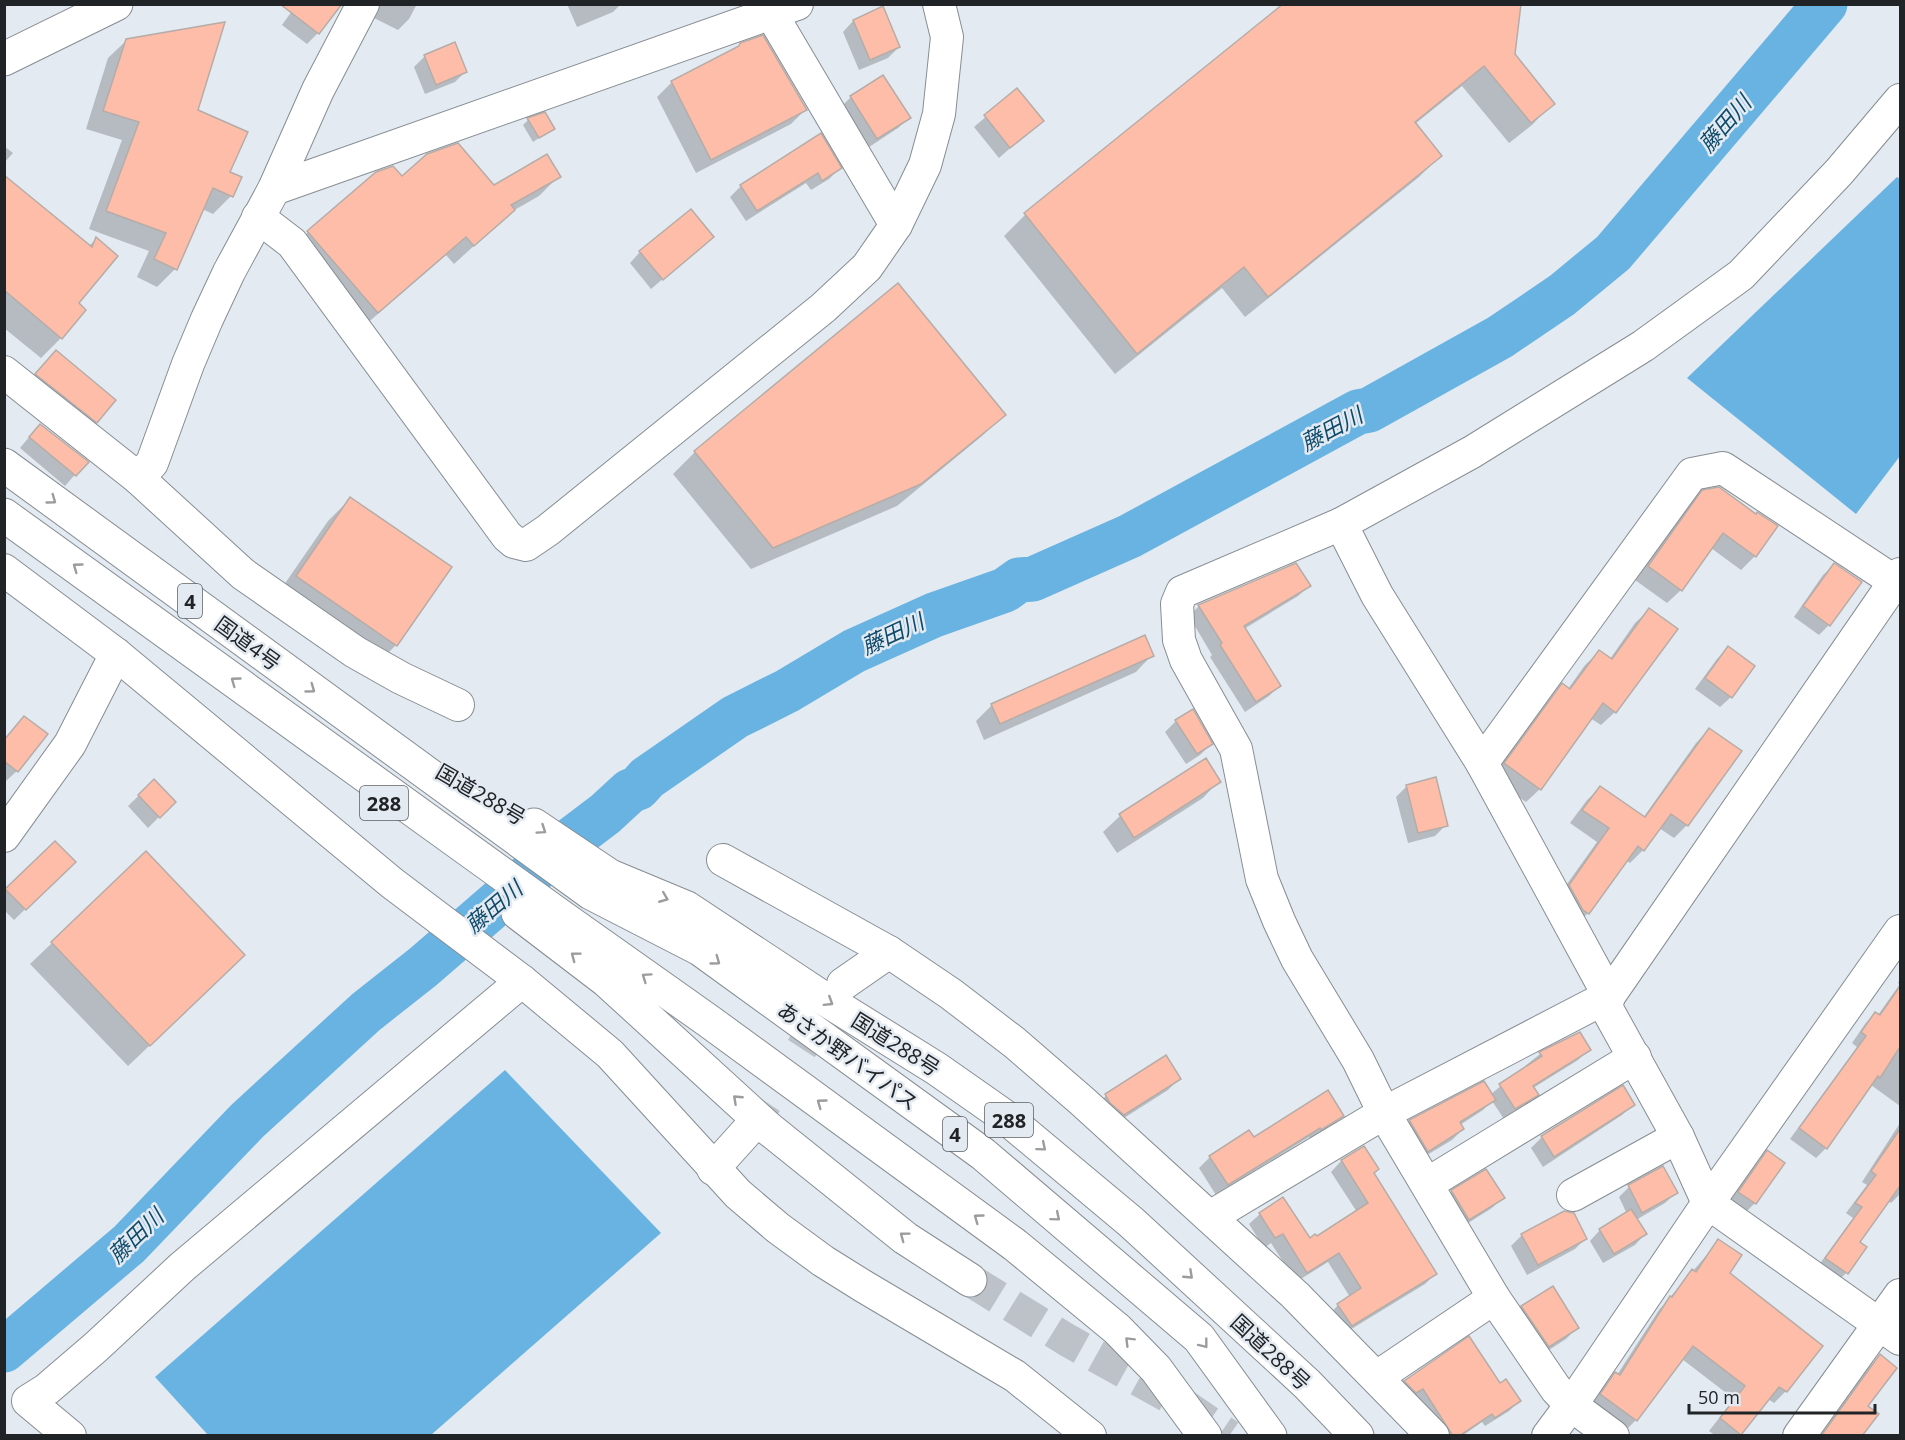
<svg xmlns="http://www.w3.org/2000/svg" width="1905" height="1440" viewBox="0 0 1905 1440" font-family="'Open Sans','Noto Sans JP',sans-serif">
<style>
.water{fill:#69b3e2}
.shadow{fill:#0003}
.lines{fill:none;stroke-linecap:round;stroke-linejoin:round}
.river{stroke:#69b3e2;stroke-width:45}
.building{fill:#febda8;stroke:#b6aca8;stroke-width:1.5}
.minor-tunnel{stroke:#bcc2c8;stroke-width:32;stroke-dasharray:32 16;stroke-linecap:butt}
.highway-tunnel{stroke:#bcc2c8;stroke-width:33;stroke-dasharray:33 16;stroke-linecap:butt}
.minor-casing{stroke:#868d93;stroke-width:34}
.major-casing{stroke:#868d93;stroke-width:35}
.highway-casing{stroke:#868d93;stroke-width:35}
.minor{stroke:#fff;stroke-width:32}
.major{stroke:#fff;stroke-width:33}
.highway{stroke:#fff;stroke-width:33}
.oneway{stroke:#9b9c9d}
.labels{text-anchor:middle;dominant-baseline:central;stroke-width:5;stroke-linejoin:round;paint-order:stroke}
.shield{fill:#e3eaf1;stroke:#5b5f63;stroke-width:1.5}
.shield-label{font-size:20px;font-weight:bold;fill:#212426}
.street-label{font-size:21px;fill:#212426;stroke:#e3eaf1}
.water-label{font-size:22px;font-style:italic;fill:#0f4a6a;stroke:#e3eaf1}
</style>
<rect width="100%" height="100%" fill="#e3eaf1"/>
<g class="water">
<polygon points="1897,177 1900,179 1900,456 1856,514 1687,378"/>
<polygon points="505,1070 661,1233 431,1435 208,1435 155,1377"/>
</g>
<g class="shadow">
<polygon points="297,4 318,33 307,44 282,25"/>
<polygon points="375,4 417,4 409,19 398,30 370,16"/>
<polygon points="567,4 621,4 613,12 577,27"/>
<polygon points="853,21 899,47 888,58 859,70 843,32"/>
<polygon points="127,40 196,111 228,173 231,196 213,214 202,209 175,269 157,287 137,277 149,251 89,229 122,140 86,129 108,58"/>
<polygon points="1513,55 1553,103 1532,125 1509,143 1462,86 1415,124 1440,156 1419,177 1245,317 1222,288 1115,374 1004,236 1025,215"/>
<polygon points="425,56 465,72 455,82 425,94 414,67"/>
<polygon points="672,82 805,110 791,124 696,173 657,97"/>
<polygon points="1017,90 1041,121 999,158 974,127"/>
<polygon points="851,97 909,118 898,128 866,149 840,108"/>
<polygon points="528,120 553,128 533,142 523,125"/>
<polygon points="820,135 840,168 829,179 811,190 806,183 746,221 730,197 741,186"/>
<polygon points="4,146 13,153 4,163"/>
<polygon points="559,176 539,196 511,212 454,264 446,255 357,332 289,252 308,232 401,178 493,187"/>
<polygon points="4,177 89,246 96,239 77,303 61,338 41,358 4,328"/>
<polygon points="712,237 651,289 630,263 640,252"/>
<polygon points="898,285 1004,414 982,436 897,506 751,569 673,474 695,452"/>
<polygon points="56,352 96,422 80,438 20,391"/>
<polygon points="30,436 86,462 65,486 20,448"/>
<polygon points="1703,492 1755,556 1741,570 1711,548 1681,590 1667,603 1635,580 1689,506"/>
<polygon points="350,499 396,645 374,667 275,598 328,521"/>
<polygon points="1834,565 1829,625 1819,635 1794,617 1823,575"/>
<polygon points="1309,586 1298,596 1244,629 1279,686 1269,696 1245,712 1210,657 1212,655 1189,616 1199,606"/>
<polygon points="1649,610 1615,712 1601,725 1590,718 1540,789 1526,802 1491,778 1549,699 1562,685 1568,689 1585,665 1599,652 1610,659 1635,623"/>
<polygon points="1728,648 1731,697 1720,707 1695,689 1717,659"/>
<polygon points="1152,655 1136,672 984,740 976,721 992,705"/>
<polygon points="24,718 17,771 6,781 4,740"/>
<polygon points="1176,721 1211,744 1200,755 1186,764 1165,732"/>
<polygon points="1709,730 1740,751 1687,825 1674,838 1659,828 1643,850 1630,863 1626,860 1588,913 1575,926 1557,898 1597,842 1570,823 1587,800 1600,788 1643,818 1696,743"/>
<polygon points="1206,760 1219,781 1203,798 1117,853 1103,832 1120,816"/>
<polygon points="154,781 174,802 148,828 128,806"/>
<polygon points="1407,786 1446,825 1435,836 1408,843 1396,797"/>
<polygon points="55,843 74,862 14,920 4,910 4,892"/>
<polygon points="52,943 222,977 128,1066 30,964"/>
<polygon points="1900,979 1900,1106 1871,1085 1826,1148 1816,1158 1790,1139 1857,1047 1852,1043 1865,1024 1875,1013 1878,1015 1900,984 1898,983"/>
<polygon points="1589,1049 1578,1060 1533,1088 1537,1094 1526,1105 1504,1119 1492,1101 1483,1110 1460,1125 1463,1129 1452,1140 1417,1161 1399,1132 1410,1121 1491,1094 1540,1054"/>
<polygon points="1179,1079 1168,1090 1113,1125 1095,1106 1106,1096"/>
<polygon points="1633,1104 1622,1115 1543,1167 1531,1148 1542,1137"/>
<polygon points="1343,1115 1332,1126 1310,1139 1309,1137 1216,1195 1199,1168 1210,1157 1254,1139"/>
<polygon points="1900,1123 1900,1194 1891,1203 1888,1200 1858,1243 1865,1248 1846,1273 1836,1283 1816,1269 1853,1218 1846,1213 1867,1185 1862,1182"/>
<polygon points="1364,1148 1373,1173 1435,1274 1425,1284 1340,1336 1328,1316 1338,1305 1350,1297 1328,1262 1296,1282 1271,1243 1264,1248 1249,1224 1260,1214 1309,1240 1316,1238 1357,1212 1331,1172 1341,1161"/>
<polygon points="1768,1152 1783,1163 1755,1203 1744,1214 1728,1203 1757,1163"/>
<polygon points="1486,1171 1503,1197 1492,1208 1457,1230 1441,1202 1452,1192"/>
<polygon points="1629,1187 1676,1193 1665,1203 1636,1220 1645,1234 1635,1245 1603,1263 1590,1241 1600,1230 1627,1214 1619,1197"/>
<polygon points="1522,1235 1586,1238 1575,1249 1527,1275 1511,1246"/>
<polygon points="1719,1241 1728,1273 1821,1346 1786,1391 1774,1403 1768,1399 1738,1436 1716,1436 1709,1431 1734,1399 1682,1359 1636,1420 1624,1432 1589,1407 1604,1386 1616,1374 1617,1375 1659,1310"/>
<polygon points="1522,1307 1577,1328 1566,1339 1538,1357 1511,1317"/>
<polygon points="1880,1356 1860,1436 1820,1436 1869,1367"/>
<polygon points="1405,1382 1499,1385 1519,1401 1509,1411 1485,1426 1482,1422 1462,1436 1437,1436 1396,1391"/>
</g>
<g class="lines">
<polyline class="river" points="4,1350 129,1244 247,1121 366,1012 423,967 564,845 605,814 630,791 638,788 647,778 735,717 787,691 854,651 934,615 1005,590 1019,580 1033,579 1130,536 1358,412 1369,410 1500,337 1562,295 1613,253 1825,4"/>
</g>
<g class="building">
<polygon points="280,4 342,4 319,34"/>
<polygon points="1283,4 1521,4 1515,54 1555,104 1531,123 1484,66 1415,122 1442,156 1268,297 1244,267 1137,354 1024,213"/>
<polygon points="883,6 900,47 870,60 853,20"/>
<polygon points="225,22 198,110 248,132 230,172 242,177 233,197 213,188 177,270 154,259 166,233 106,211 139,122 103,111 126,39"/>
<polygon points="763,35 807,110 711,160 671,81 739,46 740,43"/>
<polygon points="455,42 467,72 436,85 424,55"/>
<polygon points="883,75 911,118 877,139 850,96"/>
<polygon points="1017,88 1044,121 1010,148 984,115"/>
<polygon points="545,112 555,129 539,138 527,118"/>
<polygon points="821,133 842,168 822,181 818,173 757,211 740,185"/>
<polygon points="458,143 494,185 547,154 561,177 511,205 515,210 474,246 466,237 378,313 307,231 376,172 393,166 402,176 427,154"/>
<polygon points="4,175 92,247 96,237 118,256 79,303 86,310 62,339 4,290"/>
<polygon points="691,209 714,237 663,280 639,251"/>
<polygon points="898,283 1006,415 921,484 773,548 694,451"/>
<polygon points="56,350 116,400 97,423 35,374"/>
<polygon points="40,424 89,462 76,476 29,437"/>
<polygon points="1719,487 1756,514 1757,512 1778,526 1756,557 1723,533 1682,591 1648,566 1702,490"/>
<polygon points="350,497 452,567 397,646 296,576"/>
<polygon points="1296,563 1311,586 1244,626 1281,686 1256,702 1220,645 1222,643 1198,605"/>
<polygon points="1834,563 1862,582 1830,626 1803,606"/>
<polygon points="1649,608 1678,629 1616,713 1603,703 1541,790 1504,763 1562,683 1570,689 1599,650 1612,659"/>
<polygon points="1145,635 1154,656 1000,724 991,704"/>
<polygon points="1728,646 1755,666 1732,698 1705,678"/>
<polygon points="1193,709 1213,744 1197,754 1175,720"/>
<polygon points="24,716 48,734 18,772 4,761 4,740"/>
<polygon points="1709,728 1742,751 1688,826 1671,814 1644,851 1638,846 1589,914 1583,910 1569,885 1609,828 1582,810 1600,786 1645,817"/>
<polygon points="1206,758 1221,782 1134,838 1119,814"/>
<polygon points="1436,777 1448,826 1418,833 1406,785"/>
<polygon points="154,779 176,802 160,818 138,795"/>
<polygon points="55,841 76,862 26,910 5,889"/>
<polygon points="146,851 245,955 150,1046 51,942"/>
<polygon points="1900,986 1900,1047 1880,1078 1878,1076 1827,1149 1799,1128 1866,1036 1861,1032 1875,1012 1880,1015"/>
<polygon points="1580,1032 1591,1050 1533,1086 1539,1095 1515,1109 1499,1084 1542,1056 1539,1052"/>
<polygon points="1166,1055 1181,1079 1124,1115 1110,1103 1105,1094"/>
<polygon points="1484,1081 1496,1100 1460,1122 1464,1129 1428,1152 1409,1120"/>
<polygon points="1623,1085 1635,1105 1554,1157 1541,1136"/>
<polygon points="1328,1090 1344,1116 1321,1130 1320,1128 1228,1185 1209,1156 1249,1130 1254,1137"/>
<polygon points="1900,1129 1900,1186 1860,1242 1867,1247 1848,1274 1825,1258 1862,1207 1855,1203 1876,1175 1871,1171"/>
<polygon points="1364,1146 1379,1169 1374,1173 1437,1274 1352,1326 1337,1304 1361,1288 1339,1253 1307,1273 1283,1234 1275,1238 1259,1213 1283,1197 1310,1238 1315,1234 1317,1236 1368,1203 1341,1160"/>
<polygon points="1767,1150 1785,1163 1756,1204 1738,1192"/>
<polygon points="1663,1166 1678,1193 1642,1213 1628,1185"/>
<polygon points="1486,1169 1505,1198 1469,1220 1451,1190"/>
<polygon points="1631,1209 1647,1234 1614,1254 1599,1229"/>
<polygon points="1564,1211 1574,1213 1587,1239 1538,1265 1521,1234"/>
<polygon points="1718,1239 1742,1255 1730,1273 1823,1346 1787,1392 1779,1387 1741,1435 1720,1418 1745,1386 1693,1346 1637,1421 1600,1394 1615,1372 1620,1375 1670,1296 1672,1297 1692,1269 1696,1272"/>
<polygon points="1553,1286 1579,1328 1549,1347 1521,1306"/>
<polygon points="1469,1336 1500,1383 1506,1379 1521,1401 1495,1418 1492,1414 1459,1436 1453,1436 1423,1389 1416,1393 1404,1381"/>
<polygon points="1880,1354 1897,1368 1868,1406 1879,1414 1862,1436 1821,1436"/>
</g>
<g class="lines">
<polyline class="minor-tunnel" points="749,1129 827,1009"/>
<polyline class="highway-tunnel" points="970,1280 1067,1340 1184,1405 1229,1436"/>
<g class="minor-casing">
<g id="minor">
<polyline points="772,15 896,225"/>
<polyline points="274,189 797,4"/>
<polyline points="258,217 292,243 507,536 514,542 526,545 548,530 823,308 867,267 896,225 925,165 939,114 947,37 939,4"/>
<polyline points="4,372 138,478 243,574 355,652 401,678 458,705"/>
<polyline points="138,478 152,463 188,364 207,319 229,272 274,189 318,90 363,4"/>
<polyline points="1341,524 1377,595 1482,763 1609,996 1606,1007 1678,1137 1708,1203 1900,1339"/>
<polyline points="4,570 116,654 392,883 522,981 610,1054 738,1194 778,1228 823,1261 863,1286 1015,1376 1090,1436"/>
<polyline points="1482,763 1692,474 1723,468 1900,585"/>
<polyline points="4,836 70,744 116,654"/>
<polyline points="723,860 889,952 951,994 1015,1043 1082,1101 1295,1295 1433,1436"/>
<polyline points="843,984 889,952"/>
<polyline points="713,1169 749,1129"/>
<polyline points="1427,1184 1635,1057"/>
<polyline points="1573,1195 1678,1137"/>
<polyline points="1210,1217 1384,1113 1609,996 1900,574"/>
<polyline points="1377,1377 1494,1298"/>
<polyline points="70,1436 28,1401 47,1389 96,1347 182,1267 522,981"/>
<polyline points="1548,1436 1574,1401 1708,1203 1900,931"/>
<polyline points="1613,1436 1571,1405 1556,1389 1494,1298 1384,1113 1358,1060 1297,959 1279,921 1262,879 1236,749 1186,660 1179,640 1177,604 1182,592 1341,524 1472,452 1643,346 1741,275 1839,172 1900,100"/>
<polyline points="1799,1436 1900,1295"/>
</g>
</g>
<g class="major-casing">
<polyline id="major" points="4,59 116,4"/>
</g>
<g class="highway-casing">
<g id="highway">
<polyline points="4,465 591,893 700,949 983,1154 1199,1338 1270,1436"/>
<polyline points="4,515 563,918 710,1022 1015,1245 1117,1329 1156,1369 1205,1436"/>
<polyline points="534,825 610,876 687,908 820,996 937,1069 1004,1116 1131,1222 1307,1384 1357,1436"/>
<polyline points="518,913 607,981 769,1129 905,1238 970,1280"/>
</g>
</g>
<use href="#minor" class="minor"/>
<use href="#major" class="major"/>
<use href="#highway" class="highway"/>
</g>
<defs><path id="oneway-chevron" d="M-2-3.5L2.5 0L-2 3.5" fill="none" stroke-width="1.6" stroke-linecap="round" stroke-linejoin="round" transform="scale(1.5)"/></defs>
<g class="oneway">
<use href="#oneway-chevron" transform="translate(52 500) rotate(36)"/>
<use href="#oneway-chevron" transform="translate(77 567) rotate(-144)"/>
<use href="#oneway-chevron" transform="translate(235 681) rotate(-144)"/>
<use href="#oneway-chevron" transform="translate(311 689) rotate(36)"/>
<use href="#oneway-chevron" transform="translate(542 830) rotate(34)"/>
<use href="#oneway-chevron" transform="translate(664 898) rotate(22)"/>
<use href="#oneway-chevron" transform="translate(575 956) rotate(-143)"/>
<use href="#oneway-chevron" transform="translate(716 961) rotate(36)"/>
<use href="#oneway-chevron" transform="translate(646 977) rotate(-145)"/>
<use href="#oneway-chevron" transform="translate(829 1002) rotate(32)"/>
<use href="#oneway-chevron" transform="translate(737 1099) rotate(-137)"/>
<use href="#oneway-chevron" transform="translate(821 1103) rotate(-144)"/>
<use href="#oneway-chevron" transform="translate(1042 1147) rotate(40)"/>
<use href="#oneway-chevron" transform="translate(1056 1217) rotate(40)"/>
<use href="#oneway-chevron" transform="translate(978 1218) rotate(-144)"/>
<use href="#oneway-chevron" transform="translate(904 1236) rotate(-143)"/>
<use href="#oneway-chevron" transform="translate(1189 1275) rotate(43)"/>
<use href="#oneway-chevron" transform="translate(1129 1341) rotate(-135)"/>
<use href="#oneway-chevron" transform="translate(1204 1344) rotate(52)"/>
</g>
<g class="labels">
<g class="shield">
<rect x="178" y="584" width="24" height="34" rx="4.5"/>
<rect x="360" y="786" width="48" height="34" rx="4.5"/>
<rect x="985" y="1103" width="48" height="34" rx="4.5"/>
<rect x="943" y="1117" width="24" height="34" rx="4.5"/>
</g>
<g class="shield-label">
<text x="190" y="601">4</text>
<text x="384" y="803">288</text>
<text x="1009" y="1120">288</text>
<text x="955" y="1134">4</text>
</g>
<g class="street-label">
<text transform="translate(248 643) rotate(36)">国道4号</text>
<text transform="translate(481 794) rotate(30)">国道288号</text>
<text transform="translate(896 1044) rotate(32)">国道288号</text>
<text transform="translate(848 1056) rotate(36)">あさか野バイパス</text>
<text transform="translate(1271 1352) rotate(43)">国道288号</text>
</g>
<g class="water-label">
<text transform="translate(1724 123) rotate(-49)">藤田川</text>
<text transform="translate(1331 428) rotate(-28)">藤田川</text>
<text transform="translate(892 633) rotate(-25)">藤田川</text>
<text transform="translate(493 906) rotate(-40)">藤田川</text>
<text transform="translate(135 1235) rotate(-44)">藤田川</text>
</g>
</g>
<rect width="1905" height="1440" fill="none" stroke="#212426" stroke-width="12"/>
<path d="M1689 1404v9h186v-9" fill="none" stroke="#212426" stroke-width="3"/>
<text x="1698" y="1404" font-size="18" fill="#212426" stroke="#e3eaf1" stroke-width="4.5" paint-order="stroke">50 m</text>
</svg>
